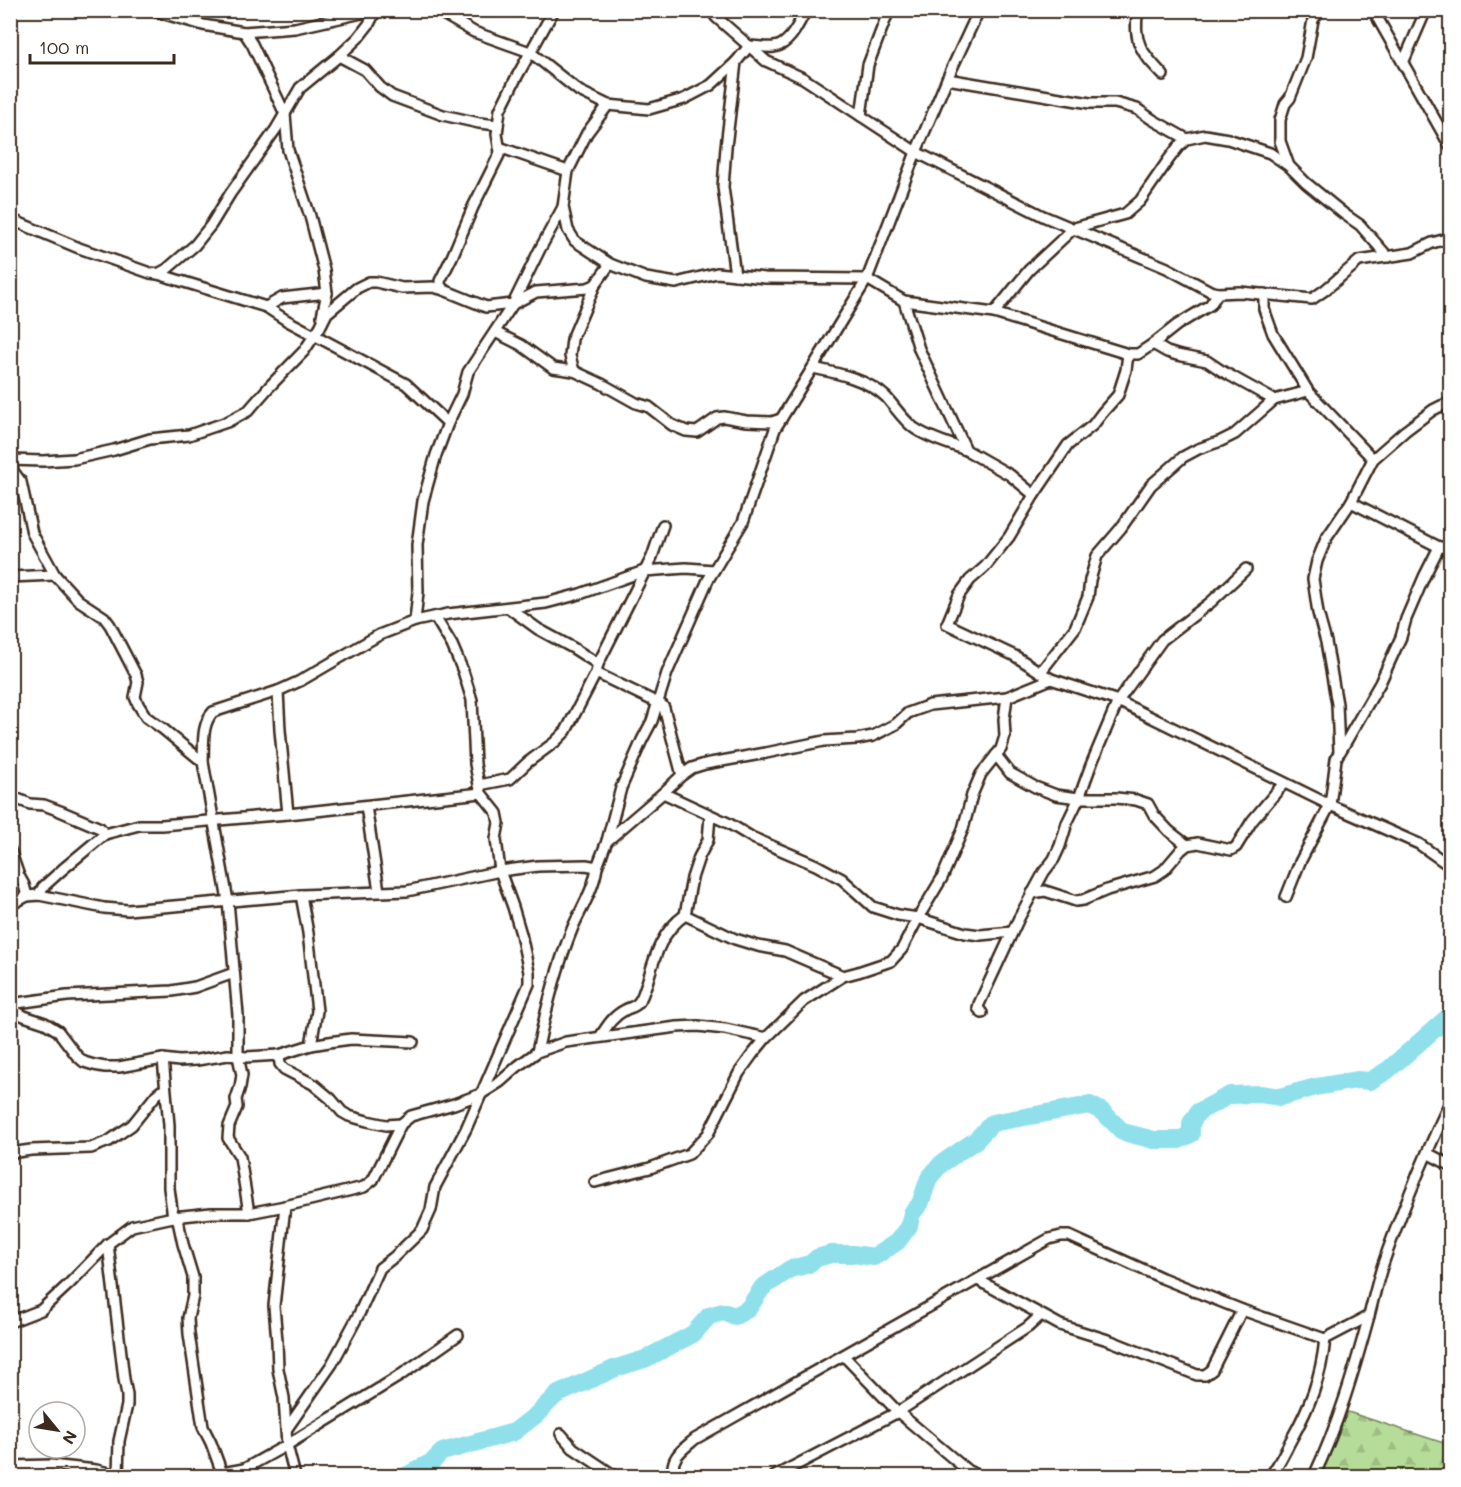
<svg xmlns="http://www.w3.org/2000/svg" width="1461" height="1487" viewBox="0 0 1461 1487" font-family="Mali,sans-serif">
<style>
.forest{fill:url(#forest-firs);stroke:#78835b;stroke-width:1.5}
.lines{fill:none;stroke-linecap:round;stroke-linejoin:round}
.river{stroke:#90e0ec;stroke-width:18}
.minor-casing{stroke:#3b2a1e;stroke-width:14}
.minor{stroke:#fff;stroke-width:9}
</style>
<defs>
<pattern id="forest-firs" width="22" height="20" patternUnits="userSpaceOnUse" patternTransform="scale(1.5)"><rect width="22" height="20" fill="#b5dc98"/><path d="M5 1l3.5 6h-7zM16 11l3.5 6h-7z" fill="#9dbd83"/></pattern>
</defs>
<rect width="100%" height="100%" fill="#fff"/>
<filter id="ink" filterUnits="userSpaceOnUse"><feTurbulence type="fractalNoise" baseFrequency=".0167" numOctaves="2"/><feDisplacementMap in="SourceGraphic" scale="12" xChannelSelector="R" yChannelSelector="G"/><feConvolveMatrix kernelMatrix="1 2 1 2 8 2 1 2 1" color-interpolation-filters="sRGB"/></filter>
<g filter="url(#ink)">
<polygon class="forest" points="1348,1412 1450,1445 1450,1476 1316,1476"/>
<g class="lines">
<polyline class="river" points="406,1476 432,1462 442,1452 514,1432 536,1415 556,1395 616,1368 645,1359 693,1334 709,1316 723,1312 735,1316 748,1309 762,1288 790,1269 810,1264 817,1258 831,1254 853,1254 874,1257 897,1242 909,1226 912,1213 920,1204 929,1178 941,1164 976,1140 992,1123 1090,1105 1103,1112 1123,1132 1154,1140 1179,1140 1191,1134 1191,1123 1198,1112 1230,1095 1260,1094 1280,1097 1316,1087 1357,1080 1370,1081 1388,1070 1447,1018 1450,1017"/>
<g class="minor-casing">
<g id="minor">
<polyline points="151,10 203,25 244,32 252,44 285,114 288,150 310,216 324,270 327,293 322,316"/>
<polyline points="436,10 474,32 530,52 579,91 608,105 649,109 684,99 711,85 736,62"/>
<polyline points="554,10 515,80 500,110 497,134 500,151 499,155 473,207 452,257 440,281 440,285 444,290 486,307 513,304 540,249 563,207"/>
<polyline points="712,10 716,17 766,61 803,78 916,152 1043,216 1167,268 1210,291 1218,293"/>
<path d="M 1138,10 C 1132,42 1142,53 1163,75"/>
<polyline points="1373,10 1450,146"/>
<polyline points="244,32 295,28 375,10"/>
<polyline points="339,56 365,70 380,87 392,96 443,115 479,123 498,125"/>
<polyline points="1403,63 1426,10"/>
<polyline points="947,79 1090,103 1115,103 1137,109 1153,120 1187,139 1205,135 1228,139 1270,153 1289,166 1306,183 1344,214 1360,225 1388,257"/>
<polyline points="608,105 587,133 568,171 563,207 568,230 575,241 610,264 646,278 676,283 717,273 765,278 867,279 904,301 994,313 1029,270 1074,228 1125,214 1140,201 1169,159 1179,146 1187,139"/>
<polyline points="861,116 868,65 889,10"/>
<polyline points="499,147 568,171"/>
<polyline points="1289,166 1280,141 1280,120 1285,104 1290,98 1306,58 1313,20 1320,10"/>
<polyline points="10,219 79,248 150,273 158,274 167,269 195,245 211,225 230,194 276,129 300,88 339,56 358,38 369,24 376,10"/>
<polyline points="158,274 266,307 286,320 406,384 448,423"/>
<path d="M 735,275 L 723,187 L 726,147 L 736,62 L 749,46 C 757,46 767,48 774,47 C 790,45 799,23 806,10"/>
<polyline points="1264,294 1264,309 1273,334 1308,391 1373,459"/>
<polyline points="904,301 919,349 966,450 1010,475 1034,495 1009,537 985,567 970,580 959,595 947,624 1015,656 1051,679"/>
<polyline points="266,307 282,298 327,293"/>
<polyline points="994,313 1128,354 1138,354 1153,344 1177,325 1210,305 1218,293 1240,292 1312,299 1325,290 1359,261 1412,253 1432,243 1450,238"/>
<polyline points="495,332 521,345 553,368 574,371 602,384 636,403 649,407 672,425 686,431 697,432 717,418 724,417 746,421 772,422 781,419"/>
<polyline points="1153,344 1167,352 1177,355 1207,361 1222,371 1274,400"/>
<path d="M 813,368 C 837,373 867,379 886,397 C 895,407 904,421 914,428 C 928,438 950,444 966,450"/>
<polyline points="574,371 570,356 572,339 595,285"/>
<polyline points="10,460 43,461 74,459 114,450 150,439 189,435 227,422 248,411 269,387 304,351 320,327 327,313 357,288 369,282 376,282 402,288 433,287 444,290"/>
<polyline points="10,467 21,482 32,533 55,575 78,600 104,617 110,625 136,675 138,682 135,697 138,704 146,717 163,729 203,762 228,901 238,1015 238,1056 242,1075 240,1087 236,1099 237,1107 229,1126 228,1138 240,1157 249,1213"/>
<polyline points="1034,495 1068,445 1093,425 1102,413 1118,395 1126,370 1128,354"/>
<polyline points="1351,502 1439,547 1450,547"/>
<polyline points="10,577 55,575"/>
<polyline points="509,608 538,629 573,648 598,664"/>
<polyline points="415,621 418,592 417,545 423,501 436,455 448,423 462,394 468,372 513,304 536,292 588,288 595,285 610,264"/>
<polyline points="1039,670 1043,669 1075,628 1088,597 1090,580 1097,556 1121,528 1151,485 1183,457 1198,449 1221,441 1235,434 1274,400 1308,391"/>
<polyline points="596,673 662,705 664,708 682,775 692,768 705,764 766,753 824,741 857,739 873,736 896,724 908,713 930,705 1007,697 1051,679 1118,701 1162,640 1211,602 1246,569"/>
<polyline points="278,691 280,730 288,814"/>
<polyline points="1340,752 1380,683 1401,637 1406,619 1424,577 1439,547"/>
<polyline points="996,755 1010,773 1035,787 1056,795 1079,798 1116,798 1136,800 1148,804 1154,815 1169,831 1187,845"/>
<path d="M 203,762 C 204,744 201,725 213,712 L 278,691 L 300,681 L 379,635 L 415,621 L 448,614 L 546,603 L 580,594 L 644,571 L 686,568 L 714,570"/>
<polyline points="479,785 510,779 528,762 555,742 566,731 596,673 598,664 652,557 663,525"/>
<polyline points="663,793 682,775"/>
<polyline points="10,796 30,804 44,805 60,811 100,828 105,834"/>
<polyline points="366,806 379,891"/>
<polyline points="710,816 708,840 699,857 692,878 685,915 735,939 758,946 785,951 843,976"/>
<polyline points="607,841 663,793 728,823 753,838 816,865 842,879 873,907 898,915 918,918 965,933 980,935 1012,932"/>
<polyline points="10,850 19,876 24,885 27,896"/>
<polyline points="1032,893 1045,891 1070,899 1076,901 1083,900 1107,890 1155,876 1164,870 1181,850 1187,845 1198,843 1231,850 1236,847 1252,821 1284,783"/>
<polyline points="39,895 43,887 63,869 105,834 139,825 162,825 288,814 481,793"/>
<polyline points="1286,897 1300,862 1330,805 1336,759 1339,752 1337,704 1326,642 1318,613 1313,579 1317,561 1326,539 1351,502 1373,459 1405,431 1433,410 1441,406 1450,403"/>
<polyline points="10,905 27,896 39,895 104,908 128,910 301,895 407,891 500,871 538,866 586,865 597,867 607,841 621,788 642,740 652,721 667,673 708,580 743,522 775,429 867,279 916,152 947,79 979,10"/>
<polyline points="10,1004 67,996 172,991 195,987 234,973"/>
<polyline points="10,1008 24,1016 45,1023 58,1031 77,1056 84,1062 94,1065 105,1067 119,1067 163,1059 179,1061 197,1060 228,1055 246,1057 279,1055 280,1064 284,1069 313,1084 331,1099 342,1112 349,1116 367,1121 386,1125 401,1124 411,1116 454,1104 481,1094 500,1082 518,1066 537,1052 566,1042 677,1027 698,1026 725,1029 766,1038"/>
<polyline points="982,1013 978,1008 979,1004 1019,918 1044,872 1054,859 1060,846 1067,823 1079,798 1091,765 1118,701 1330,805 1419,844 1450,866"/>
<path d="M 600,1037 C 607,1026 613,1016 625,1010 C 628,1008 634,1007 637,1004 C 643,999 644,989 647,983 C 655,956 661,932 685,915"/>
<polyline points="311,1045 329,1042 351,1039 413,1042"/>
<path d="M 537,1052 C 546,1009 556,968 573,927 C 582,907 594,889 597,867"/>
<polyline points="279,1055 311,1045 317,1011 308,933 301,895"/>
<polyline points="163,1059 169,1125 169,1188 173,1217"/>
<polyline points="10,1153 31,1150 91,1148 109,1141 132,1125 156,1095 161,1091 165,1090"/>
<polyline points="1427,1153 1450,1165"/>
<polyline points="595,1182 650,1168 689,1154 708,1134 739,1073 752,1055 766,1038 804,1001 843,976 858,972 891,961 902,949 918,918 942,878 963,829 972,795 981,774 1001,749 1005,736 1004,719 1007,697"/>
<polyline points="177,1216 183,1244 193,1277 193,1296 188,1318 189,1334 203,1427 211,1443 222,1473"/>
<polyline points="108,1244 124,1379 127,1395 127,1405 119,1441 118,1476"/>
<polyline points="978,1280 1060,1325 1111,1341 1197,1375 1205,1375 1212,1370 1242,1310"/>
<polyline points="10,1322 41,1310 69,1284 108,1244 132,1226 173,1217 211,1213 249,1213 285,1206"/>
<polyline points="844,1356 898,1412 968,1471 980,1476"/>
<polyline points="286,1430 332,1364 359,1314 380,1268 394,1257 422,1230 431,1210 435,1187 466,1129 529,984 529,972 521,934 513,907 500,871 496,839 499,823 497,813 481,793 479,785 475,764 472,700 463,671 452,645 435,617"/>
<polyline points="561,1434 573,1448 615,1476"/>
<polyline points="10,1466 51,1465 96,1470 118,1475"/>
<polyline points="219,1476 222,1473 244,1469 287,1445 398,1377 458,1335"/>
<polyline points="295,1476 287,1445 284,1398 278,1369 277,1341 274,1306 285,1206 364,1187 373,1180 401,1124"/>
<path d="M 674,1476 C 669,1458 682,1450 695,1439 L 1049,1239 L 1061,1236 L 1069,1236 L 1162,1278 L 1242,1310 L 1325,1339 L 1369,1316"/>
<polyline points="775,1476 898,1412 1028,1327 1041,1315"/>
<path d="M 1270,1476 C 1279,1465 1284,1453 1291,1440 C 1310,1406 1321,1378 1325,1339"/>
<path d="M 1314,1476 C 1338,1425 1354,1371 1369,1316 C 1373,1300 1377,1283 1382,1267 C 1401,1211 1425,1156 1450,1102"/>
</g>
</g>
<use href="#minor" class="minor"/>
</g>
</g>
<rect width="1461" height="1487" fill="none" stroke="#fff" stroke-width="36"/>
<rect x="18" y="18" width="1425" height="1451" fill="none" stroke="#3b2a1e" stroke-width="2" filter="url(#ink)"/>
<g transform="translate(57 1430) rotate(120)"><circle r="28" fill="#ffffff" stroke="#b1aaa5" stroke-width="1.5"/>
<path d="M0-4.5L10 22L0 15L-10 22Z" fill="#3b2a1e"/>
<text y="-9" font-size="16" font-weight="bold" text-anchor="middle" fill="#3b2a1e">N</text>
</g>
<path d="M30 54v9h144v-9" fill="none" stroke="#3b2a1e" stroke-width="3"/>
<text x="39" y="54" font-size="18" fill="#3b2a1e" stroke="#ffffff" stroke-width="4.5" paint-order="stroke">100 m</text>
</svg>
